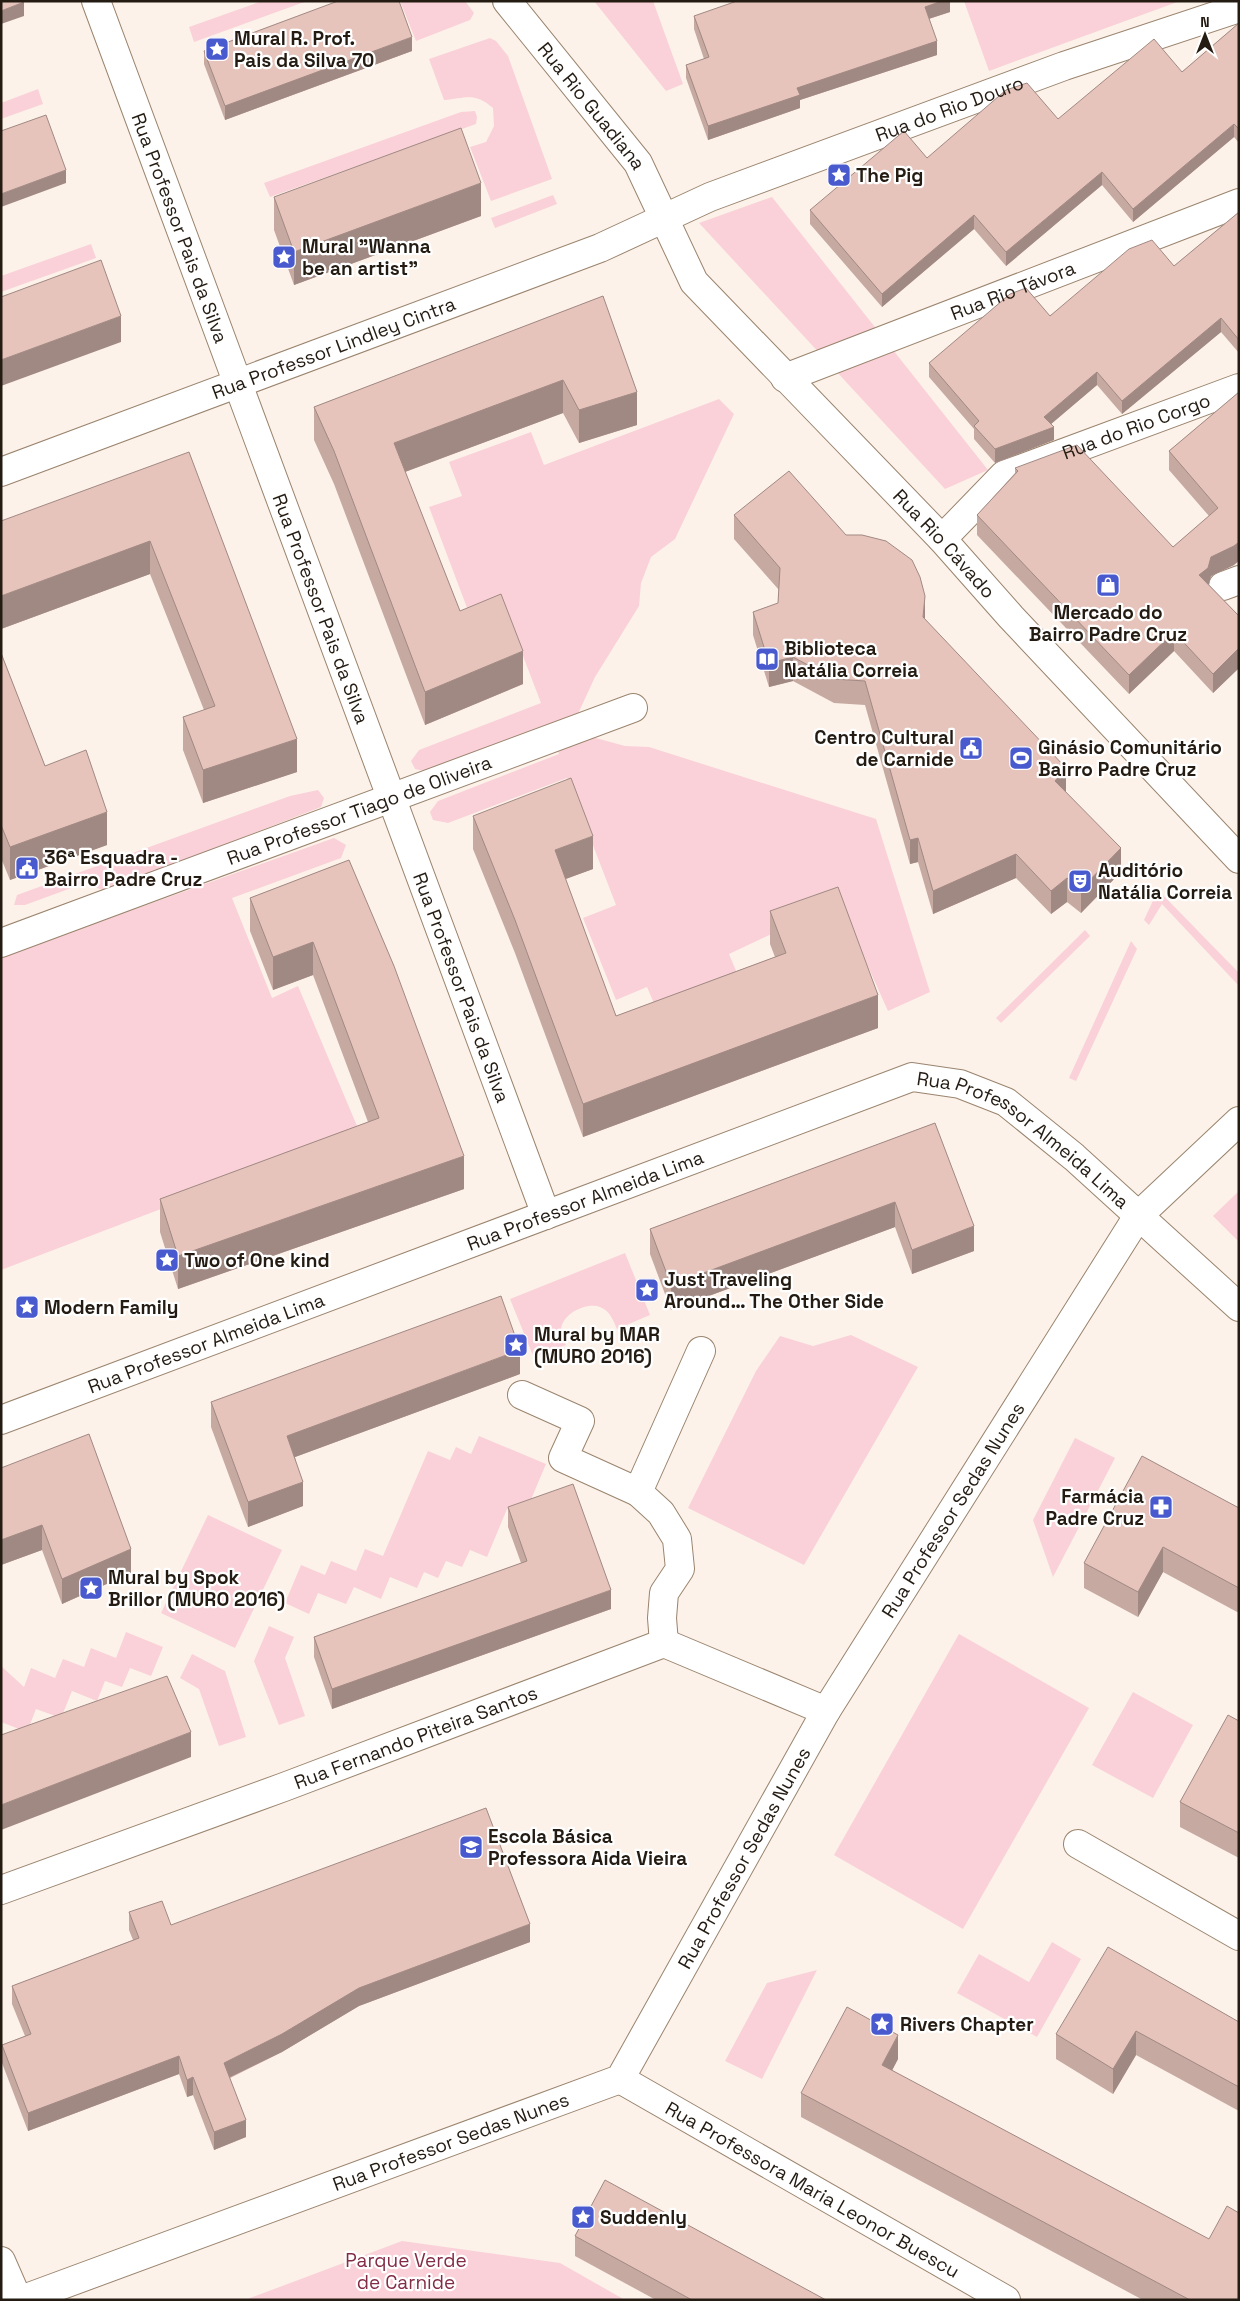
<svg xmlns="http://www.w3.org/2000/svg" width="1240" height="2301" viewBox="0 0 1240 2301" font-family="'Space Grotesk',sans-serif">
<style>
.green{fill:#fad1d9}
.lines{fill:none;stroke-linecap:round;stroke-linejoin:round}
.minor-casing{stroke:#9a846e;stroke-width:30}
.minor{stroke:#fff;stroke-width:28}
.wall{fill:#c6a9a1}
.shaded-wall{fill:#a18983}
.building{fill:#e6c4bb;stroke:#a18983}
.labels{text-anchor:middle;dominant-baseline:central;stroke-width:4.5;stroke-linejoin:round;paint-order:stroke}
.poi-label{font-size:19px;font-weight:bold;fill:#241c13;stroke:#fff;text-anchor:start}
.street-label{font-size:19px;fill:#241c13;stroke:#fff}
.park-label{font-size:19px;fill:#832c46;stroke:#fff}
</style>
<rect width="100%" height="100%" fill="#fcf2e9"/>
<g class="green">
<polygon points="262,1 307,1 194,42 189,27"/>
<polygon points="400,1 465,1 474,13 470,20 416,41"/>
<polygon points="594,1 653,1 683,84 666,91"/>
<polygon points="964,1 1180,1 989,71"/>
<path d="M 490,38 L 496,41 L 508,56 L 552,179 L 491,201 L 470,147 L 486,142 L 494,126 L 493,108 C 475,92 466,98 444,100 L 429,59 Z"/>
<polygon points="38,89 43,104 1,119 1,103"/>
<polygon points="475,111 477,117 476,124 270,197 264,183 461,112"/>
<polygon points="553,195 557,204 495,228 491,218"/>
<polygon points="772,197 988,470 945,489 699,223"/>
<polygon points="91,244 96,258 1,292 1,276"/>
<polygon points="719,399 734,414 675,539 651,557 641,583 639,606 595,677 570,731 625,746 649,747 876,819 930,992 888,1011 839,902 729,954 744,990 662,1022 647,987 616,1000 583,918 616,905 567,778 448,823 433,820 430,812 438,801 559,754 550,727 429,772 415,769 411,761 419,750 541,703 505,609 472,621 429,507 462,496 449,462 531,432 544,465"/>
<polygon points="318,790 324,798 321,807 105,891 85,883 25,905 14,905 17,895 290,796"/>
<polygon points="334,838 346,845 341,858 232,898 272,998 298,986 360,1133 1,1270 1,957"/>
<polygon points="1158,890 1239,973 1239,986 1162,904 1149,925 1144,920"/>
<polygon points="1085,930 1090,936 1001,1023 996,1018"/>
<polygon points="1131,941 1137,949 1076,1081 1069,1078"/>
<polygon points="1239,1191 1239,1242 1213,1216"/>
<path d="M 625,1253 L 650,1315 L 617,1329 C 613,1320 610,1311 600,1307 C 586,1302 561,1314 561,1331 C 561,1335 564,1341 566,1345 L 534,1358 L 510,1299 Z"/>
<polygon points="851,1335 918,1367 804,1565 688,1508 756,1371 780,1336 813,1346"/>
<polygon points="479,1436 546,1464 524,1516 507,1509 487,1557 470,1550 462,1567 446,1561 438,1578 424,1572 417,1588 390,1577 381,1599 354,1587 346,1604 318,1593 309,1614 285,1603 301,1565 325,1575 331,1561 356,1571 365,1549 383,1556 428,1451 450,1460 456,1447 471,1454"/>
<polygon points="1075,1438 1115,1458 1053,1577 1033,1520"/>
<polygon points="208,1515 282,1550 235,1648 161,1613"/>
<polygon points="269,1626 294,1637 285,1658 305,1716 279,1725 254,1661"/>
<polygon points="126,1632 163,1647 151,1676 130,1668 122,1687 105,1681 97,1701 72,1691 61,1718 36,1709 27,1732 1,1722 1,1666 24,1687 31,1668 55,1678 63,1659 84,1667 91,1648 116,1658"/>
<polygon points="959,1634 1089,1708 963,1929 834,1855"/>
<polygon points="192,1654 225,1671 246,1737 219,1746 199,1689 180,1678"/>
<polygon points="1133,1692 1193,1725 1153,1798 1092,1765"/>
<polygon points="1052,1942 1081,1959 1037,2037 957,1993 979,1954 1029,1982"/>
<polygon points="817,1970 762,2079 725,2061 767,1983"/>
<polygon points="402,2241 560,2263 625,2300 245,2300"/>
</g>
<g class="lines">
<g class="minor-casing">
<g id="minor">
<path id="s1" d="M 96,1 L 546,1215"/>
<path id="s2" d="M 507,1 L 638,163 L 694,282 L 942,539 L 1011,617 L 1239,859"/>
<path id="s3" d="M 785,378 L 1239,203"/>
<path id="s4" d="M 1,472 L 600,248 L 710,197 L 1064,66 L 1239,8"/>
<path id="s5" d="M 942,539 L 1004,475 L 1239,388"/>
<polyline points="1223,586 1239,580"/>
<path id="s6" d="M 1,943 L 633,708"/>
<polyline points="522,1395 580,1421 563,1458 638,1492 701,1351"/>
<path id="s7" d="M 1,1420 L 912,1077 L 960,1084 L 1006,1102 L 1074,1157 L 1239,1307"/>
<polyline points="638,1492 661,1513 677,1539 680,1569 664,1593 662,1618 664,1643"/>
<polyline points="1078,1844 1239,1936"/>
<path id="s8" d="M 1,1890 L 284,1787 L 664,1643 L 826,1711"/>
<path id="s9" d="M 620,2079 L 1006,2300"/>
<polyline points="1,2261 18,2300"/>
<path id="s10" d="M 21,2300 L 620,2079 L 826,1711 L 1138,1216 L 1239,1121"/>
</g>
</g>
<use href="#minor" class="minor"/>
</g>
<g class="wall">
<polygon points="950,1 950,12 929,19 937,55 800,100 800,108 708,140 686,78 686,65 704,59 694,29 694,16"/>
<polygon points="1239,23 1239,143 1234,137 1133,222 1102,185 1006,266 974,229 882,307 810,224 810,210 927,158 1058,119 1182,72"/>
<polygon points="204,51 412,51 225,120 204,64"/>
<polygon points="274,197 481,216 294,285 274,230"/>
<polygon points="1239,212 1239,353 1221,332 1122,414 1097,385 1051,424 1054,440 995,463 974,439 974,429 929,377 929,363 1174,266"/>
<polygon points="603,296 637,425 579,443 563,413 405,472 460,611 523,684 425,725 334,484 314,440 314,407"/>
<polygon points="1239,392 1234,565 1211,576 1209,585 1239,616 1239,668 1213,693 1174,651 1129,694 977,535 977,515 1015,473 1015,468 1173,547 1209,516 1169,470 1169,451"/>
<polygon points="189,452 297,772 203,803 183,750 183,717 204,710 150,574 1,629"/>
<polygon points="734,515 846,535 925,619 1066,792 1121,872 1081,913 1067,902 1051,914 1016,878 933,914 918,862 910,864 865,705 834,703 793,681 769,687 753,635 753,612 778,603 779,590 734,539"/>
<polygon points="1,653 45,766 107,845 10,880 1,858"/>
<polygon points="473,816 593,869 565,879 616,1016 775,957 770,944 770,911 878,1028 583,1137 515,953 473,849"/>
<polygon points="349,860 464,1189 178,1289 160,1232 160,1199 368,1122 313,975 273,990 250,931 250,898"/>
<polygon points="935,1123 974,1251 912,1274 895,1227 671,1310 650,1254 650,1229"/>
<polygon points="520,1374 295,1457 303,1506 248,1527 211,1427 211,1402"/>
<polygon points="1,1468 131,1573 62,1604 42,1550 1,1565"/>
<polygon points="508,1507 611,1609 332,1709 314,1657 314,1637 521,1563 508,1527"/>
<polygon points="1239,1508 1239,1613 1163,1572 1138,1617 1084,1588 1084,1563"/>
<polygon points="1239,1721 1239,1858 1180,1827 1180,1802"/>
<polygon points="129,1912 171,1925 530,1942 359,2006 282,2052 230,2078 246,2137 214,2150 193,2095 187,2097 179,2074 28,2131 2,2063 2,2045 25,2036 12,2004 12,1986 133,1940 129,1930"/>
<polygon points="1239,2022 1239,2111 1136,2055 1113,2094 1056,2059 1056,2034"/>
<polygon points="898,2059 892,2070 1239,2300 1143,2300 801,2117 801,2093"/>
<polygon points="575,2236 826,2300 656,2300 575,2256"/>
</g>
<g class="shaded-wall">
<polygon points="942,1 950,1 950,12 925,20 925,7"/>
<polygon points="24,2 24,16 1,24 1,11"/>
<polygon points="412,37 412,51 225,120 225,106"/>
<polygon points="937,41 937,55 800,100 800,108 708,140 708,126 797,88"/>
<polygon points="1234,124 1234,137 1133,222 1133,209"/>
<polygon points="66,170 66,183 1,207 1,194"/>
<polygon points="1102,172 1102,185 1006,266 1006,252"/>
<polygon points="481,183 481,216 294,285 294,252"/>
<polygon points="974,215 974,229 882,307 882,294"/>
<polygon points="121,316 121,342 1,386 1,360"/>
<polygon points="1221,318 1221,332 1122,414 1122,401"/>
<polygon points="1097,372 1097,385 1044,430 1044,417"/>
<polygon points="563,380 563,413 394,476 394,443"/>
<polygon points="637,392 637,425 579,443 579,410"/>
<polygon points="1054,427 1054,440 995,463 995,449"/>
<polygon points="150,541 150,574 1,629 1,596"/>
<polygon points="1239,542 1239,561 1234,565 1211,576 1208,587 1199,575 1211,557"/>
<polygon points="925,596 925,619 923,617"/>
<polygon points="1174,632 1174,651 1129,694 1129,675"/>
<polygon points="1239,648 1239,668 1213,693 1213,674"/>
<polygon points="523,651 523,684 425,725 425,692"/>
<polygon points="793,657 793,681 769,687 769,663"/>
<polygon points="297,739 297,772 203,803 203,770"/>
<polygon points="1066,768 1066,792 1055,805 1055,781"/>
<polygon points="107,812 107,845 10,880 10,847"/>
<polygon points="593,836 593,869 555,883 555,850"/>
<polygon points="918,838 918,862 910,864 910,840"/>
<polygon points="1121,848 1121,872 1081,913 1081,889"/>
<polygon points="1016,854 1016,878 933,914 933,891"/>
<polygon points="1067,878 1067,902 1051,914 1051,891"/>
<polygon points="313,942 313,975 273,990 273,957"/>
<polygon points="878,995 878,1028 583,1137 583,1104"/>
<polygon points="464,1156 464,1189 178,1289 178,1256"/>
<polygon points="895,1202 895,1227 671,1310 671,1285"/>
<polygon points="974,1226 974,1251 912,1274 912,1250"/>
<polygon points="520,1350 520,1374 287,1460 287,1436"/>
<polygon points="303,1482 303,1506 248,1527 248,1502"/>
<polygon points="42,1525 42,1550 1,1565 1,1540"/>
<polygon points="1163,1547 1163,1572 1138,1617 1138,1592"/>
<polygon points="131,1549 131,1573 62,1604 62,1579"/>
<polygon points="611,1590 611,1609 332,1709 332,1689"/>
<polygon points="191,1732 191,1757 1,1830 1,1805"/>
<polygon points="530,1924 530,1942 359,2006 282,2052 224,2080 224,2063 359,1988"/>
<polygon points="1136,2031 1136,2055 1113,2094 1113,2069"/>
<polygon points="898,2035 898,2059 882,2090 882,2065"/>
<polygon points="179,2056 179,2074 28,2131 28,2113"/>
<polygon points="193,2077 193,2095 187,2097 187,2080"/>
<polygon points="246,2120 246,2137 214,2150 214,2132"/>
</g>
<g class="building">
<polygon points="1,1 23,1 24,2 1,11"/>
<polygon points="338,1 399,1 412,37 225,106 204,51"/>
<polygon points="737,1 942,1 925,7 937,41 797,88 800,95 708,126 686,65 709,57 694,16"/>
<polygon points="1239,23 1239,129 1234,124 1133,209 1102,172 1006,252 974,215 882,294 810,210 904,131 927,158 1006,90 1027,83 1058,119 1154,39 1182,72"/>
<polygon points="46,115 66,170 1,194 1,131"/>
<polygon points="461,128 481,183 294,252 274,197"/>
<polygon points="1239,212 1239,340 1221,318 1122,401 1097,372 1044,417 1054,427 995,449 974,426 979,421 929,363 1010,294 1026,288 1050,316 1129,249 1152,240 1174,266"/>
<polygon points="101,260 121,316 1,360 1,297"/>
<polygon points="603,296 637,392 579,410 563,380 394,443 460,611 501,594 523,651 425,692 334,451 314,407"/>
<polygon points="1239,392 1239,542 1234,546 1211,557 1208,568 1199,575 1239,616 1239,648 1213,674 1174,632 1129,675 977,515 1018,471 1015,468 1077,445 1173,547 1218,508 1169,451"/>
<polygon points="189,452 297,739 203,770 183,717 215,706 150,541 1,596 1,521"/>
<polygon points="789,471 846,535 862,535 886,541 912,560 920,577 925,596 923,617 1066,768 1055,781 1121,848 1081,889 1067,878 1051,891 1016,854 933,891 918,838 910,840 865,681 834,679 793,657 769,663 753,612 778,603 780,568 734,515"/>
<polygon points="1,653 45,766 86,750 107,812 10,847 1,825"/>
<polygon points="571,778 593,836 555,850 616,1016 786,953 770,911 838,887 878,995 583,1104 515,920 473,816"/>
<polygon points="349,860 394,966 464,1156 178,1256 160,1199 379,1118 313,942 273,957 250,898"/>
<polygon points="935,1123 974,1226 912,1250 895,1202 671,1285 650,1229"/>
<polygon points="501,1296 520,1350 287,1436 303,1482 248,1502 211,1402"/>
<polygon points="89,1434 131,1549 62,1579 42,1525 1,1540 1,1468"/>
<polygon points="1142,1456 1239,1508 1239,1588 1163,1547 1138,1592 1084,1563"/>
<polygon points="573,1484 611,1590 332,1689 314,1637 527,1561 508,1507"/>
<polygon points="167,1676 191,1732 1,1805 1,1735"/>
<polygon points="1228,1715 1239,1721 1239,1833 1180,1802"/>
<polygon points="486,1808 530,1924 359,1988 282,2034 224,2063 246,2120 214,2132 193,2077 187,2080 179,2056 28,2113 2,2045 31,2034 12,1986 139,1938 129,1912 162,1901 171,1925"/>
<polygon points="1108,1947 1239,2022 1239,2087 1136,2031 1113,2069 1056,2034"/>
<polygon points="847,2007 898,2035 882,2065 1209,2239 1227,2206 1239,2213 1239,2300 1190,2300 801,2093"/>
<polygon points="605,2180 826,2300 692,2300 575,2236"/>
</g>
<defs>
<g id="sight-square" transform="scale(1.25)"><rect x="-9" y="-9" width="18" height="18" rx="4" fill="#495acf" stroke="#fff"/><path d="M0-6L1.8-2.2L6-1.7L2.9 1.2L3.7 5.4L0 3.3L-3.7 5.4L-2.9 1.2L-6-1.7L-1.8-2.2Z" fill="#fff"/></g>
<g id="shop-square" transform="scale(1.25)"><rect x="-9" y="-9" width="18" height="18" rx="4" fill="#495acf" stroke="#fff"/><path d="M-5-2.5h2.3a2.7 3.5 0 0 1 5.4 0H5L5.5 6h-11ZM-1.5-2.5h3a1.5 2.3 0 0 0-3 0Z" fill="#fff"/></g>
<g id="library-square" transform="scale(1.25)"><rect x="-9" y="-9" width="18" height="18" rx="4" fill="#495acf" stroke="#fff"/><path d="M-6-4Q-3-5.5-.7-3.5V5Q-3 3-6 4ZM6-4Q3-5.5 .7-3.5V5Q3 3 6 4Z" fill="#fff"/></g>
<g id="civic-square" transform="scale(1.25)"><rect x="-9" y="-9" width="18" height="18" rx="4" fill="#495acf" stroke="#fff"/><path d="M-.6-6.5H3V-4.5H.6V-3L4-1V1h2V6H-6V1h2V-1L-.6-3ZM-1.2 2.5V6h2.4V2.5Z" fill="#fff"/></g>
<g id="stadium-square" transform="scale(1.25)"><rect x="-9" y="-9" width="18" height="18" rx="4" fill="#495acf" stroke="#fff"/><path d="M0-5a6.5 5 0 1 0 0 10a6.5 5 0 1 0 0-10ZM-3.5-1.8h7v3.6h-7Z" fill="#fff"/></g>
<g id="theatre-square" transform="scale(1.25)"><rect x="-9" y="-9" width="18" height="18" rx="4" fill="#495acf" stroke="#fff"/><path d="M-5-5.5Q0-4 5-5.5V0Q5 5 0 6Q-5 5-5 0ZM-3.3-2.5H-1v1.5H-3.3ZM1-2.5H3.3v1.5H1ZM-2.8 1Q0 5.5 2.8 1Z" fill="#fff"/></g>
<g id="pharmacy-square" transform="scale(1.25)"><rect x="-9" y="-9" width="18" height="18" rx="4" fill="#495acf" stroke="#fff"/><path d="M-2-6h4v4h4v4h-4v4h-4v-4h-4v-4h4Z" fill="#fff"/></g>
<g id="school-square" transform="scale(1.25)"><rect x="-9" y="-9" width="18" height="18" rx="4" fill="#495acf" stroke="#fff"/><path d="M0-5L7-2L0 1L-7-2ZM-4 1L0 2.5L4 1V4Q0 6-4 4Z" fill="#fff"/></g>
</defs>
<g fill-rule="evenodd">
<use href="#sight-square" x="217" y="49"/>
<use href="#sight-square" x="839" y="175"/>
<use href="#sight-square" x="284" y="257"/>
<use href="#shop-square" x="1108" y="585"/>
<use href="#library-square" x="767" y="659"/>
<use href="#civic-square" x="971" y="748"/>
<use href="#stadium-square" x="1021" y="758"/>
<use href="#civic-square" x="27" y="868"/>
<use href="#theatre-square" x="1080" y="881"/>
<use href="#sight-square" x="167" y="1260"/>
<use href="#sight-square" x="647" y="1290"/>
<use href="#sight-square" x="27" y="1307"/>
<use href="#sight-square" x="516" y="1345"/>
<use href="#pharmacy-square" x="1161" y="1507"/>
<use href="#sight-square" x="91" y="1588"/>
<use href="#school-square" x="471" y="1847"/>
<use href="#sight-square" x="882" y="2024"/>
<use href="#sight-square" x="583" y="2217"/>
</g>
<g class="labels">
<g class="poi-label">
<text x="234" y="38">Mural R. Prof.<tspan x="234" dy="22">Pais da Silva 70</tspan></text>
<text x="856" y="175">The Pig</text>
<text x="302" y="246">Mural "Wanna<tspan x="302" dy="22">be an artist"</tspan></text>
<text x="1108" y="612" text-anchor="middle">Mercado do<tspan x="1108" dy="22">Bairro Padre Cruz</tspan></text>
<text x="784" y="648">Biblioteca<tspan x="784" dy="22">Natália Correia</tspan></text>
<text x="954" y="737" text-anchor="end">Centro Cultural<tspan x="954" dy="22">de Carnide</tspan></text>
<text x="1038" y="747">Ginásio Comunitário<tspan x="1038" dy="22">Bairro Padre Cruz</tspan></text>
<text x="44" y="857">36ª Esquadra -<tspan x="44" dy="22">Bairro Padre Cruz</tspan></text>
<text x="1098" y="870">Auditório<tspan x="1098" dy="22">Natália Correia</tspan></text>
<text x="184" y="1260">Two of One kind</text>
<text x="664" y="1279">Just Traveling<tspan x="664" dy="22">Around… The Other Side</tspan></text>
<text x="44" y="1307">Modern Family</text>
<text x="534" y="1334">Mural by MAR<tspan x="534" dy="22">(MURO 2016)</tspan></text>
<text x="1144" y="1496" text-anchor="end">Farmácia<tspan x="1144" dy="22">Padre Cruz</tspan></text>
<text x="108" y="1577">Mural by Spok<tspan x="108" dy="22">Brillor (MURO 2016)</tspan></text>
<text x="488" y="1836">Escola Básica<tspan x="488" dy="22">Professora Aida Vieira</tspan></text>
<text x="900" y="2024">Rivers Chapter</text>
<text x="600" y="2217">Suddenly</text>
</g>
<g class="street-label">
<text stroke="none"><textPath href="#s2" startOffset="135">Rua Rio Guadiana</textPath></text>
<text stroke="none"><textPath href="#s4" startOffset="1016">Rua do Rio Douro</textPath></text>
<text stroke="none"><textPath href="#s1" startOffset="242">Rua Professor Pais da Silva</textPath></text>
<text stroke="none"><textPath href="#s3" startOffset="244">Rua Rio Távora</textPath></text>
<text stroke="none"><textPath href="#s4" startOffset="355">Rua Professor Lindley Cintra</textPath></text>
<text stroke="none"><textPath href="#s5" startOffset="230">Rua do Rio Corgo</textPath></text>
<text stroke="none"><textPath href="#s2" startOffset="702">Rua Rio Cávado</textPath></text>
<text stroke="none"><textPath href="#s1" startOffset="648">Rua Professor Pais da Silva</textPath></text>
<text stroke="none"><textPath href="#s6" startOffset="382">Rua Professor Tiago de Oliveira</textPath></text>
<text stroke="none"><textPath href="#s1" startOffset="1052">Rua Professor Pais da Silva</textPath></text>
<text stroke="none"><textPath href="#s7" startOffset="1104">Rua Professor Almeida Lima</textPath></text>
<text stroke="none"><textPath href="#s7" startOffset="624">Rua Professor Almeida Lima</textPath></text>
<text stroke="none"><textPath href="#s7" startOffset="219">Rua Professor Almeida Lima</textPath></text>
<text stroke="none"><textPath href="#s10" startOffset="1298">Rua Professor Sedas Nunes</textPath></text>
<text stroke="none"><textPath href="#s8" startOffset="442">Rua Fernando Piteira Santos</textPath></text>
<text stroke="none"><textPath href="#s10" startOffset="892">Rua Professor Sedas Nunes</textPath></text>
<text stroke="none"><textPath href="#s10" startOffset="458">Rua Professor Sedas Nunes</textPath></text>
<text stroke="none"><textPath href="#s9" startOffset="222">Rua Professora Maria Leonor Buescu</textPath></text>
</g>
<g class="park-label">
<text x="406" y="2260">Parque Verde<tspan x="406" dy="22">de Carnide</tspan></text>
</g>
</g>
<rect width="1240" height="2301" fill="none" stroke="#241c13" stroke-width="5"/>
<g transform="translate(1205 35)" stroke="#ffffff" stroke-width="4" paint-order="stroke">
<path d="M0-4L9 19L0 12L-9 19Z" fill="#241c13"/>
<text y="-8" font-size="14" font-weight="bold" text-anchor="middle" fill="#241c13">N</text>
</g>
</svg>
